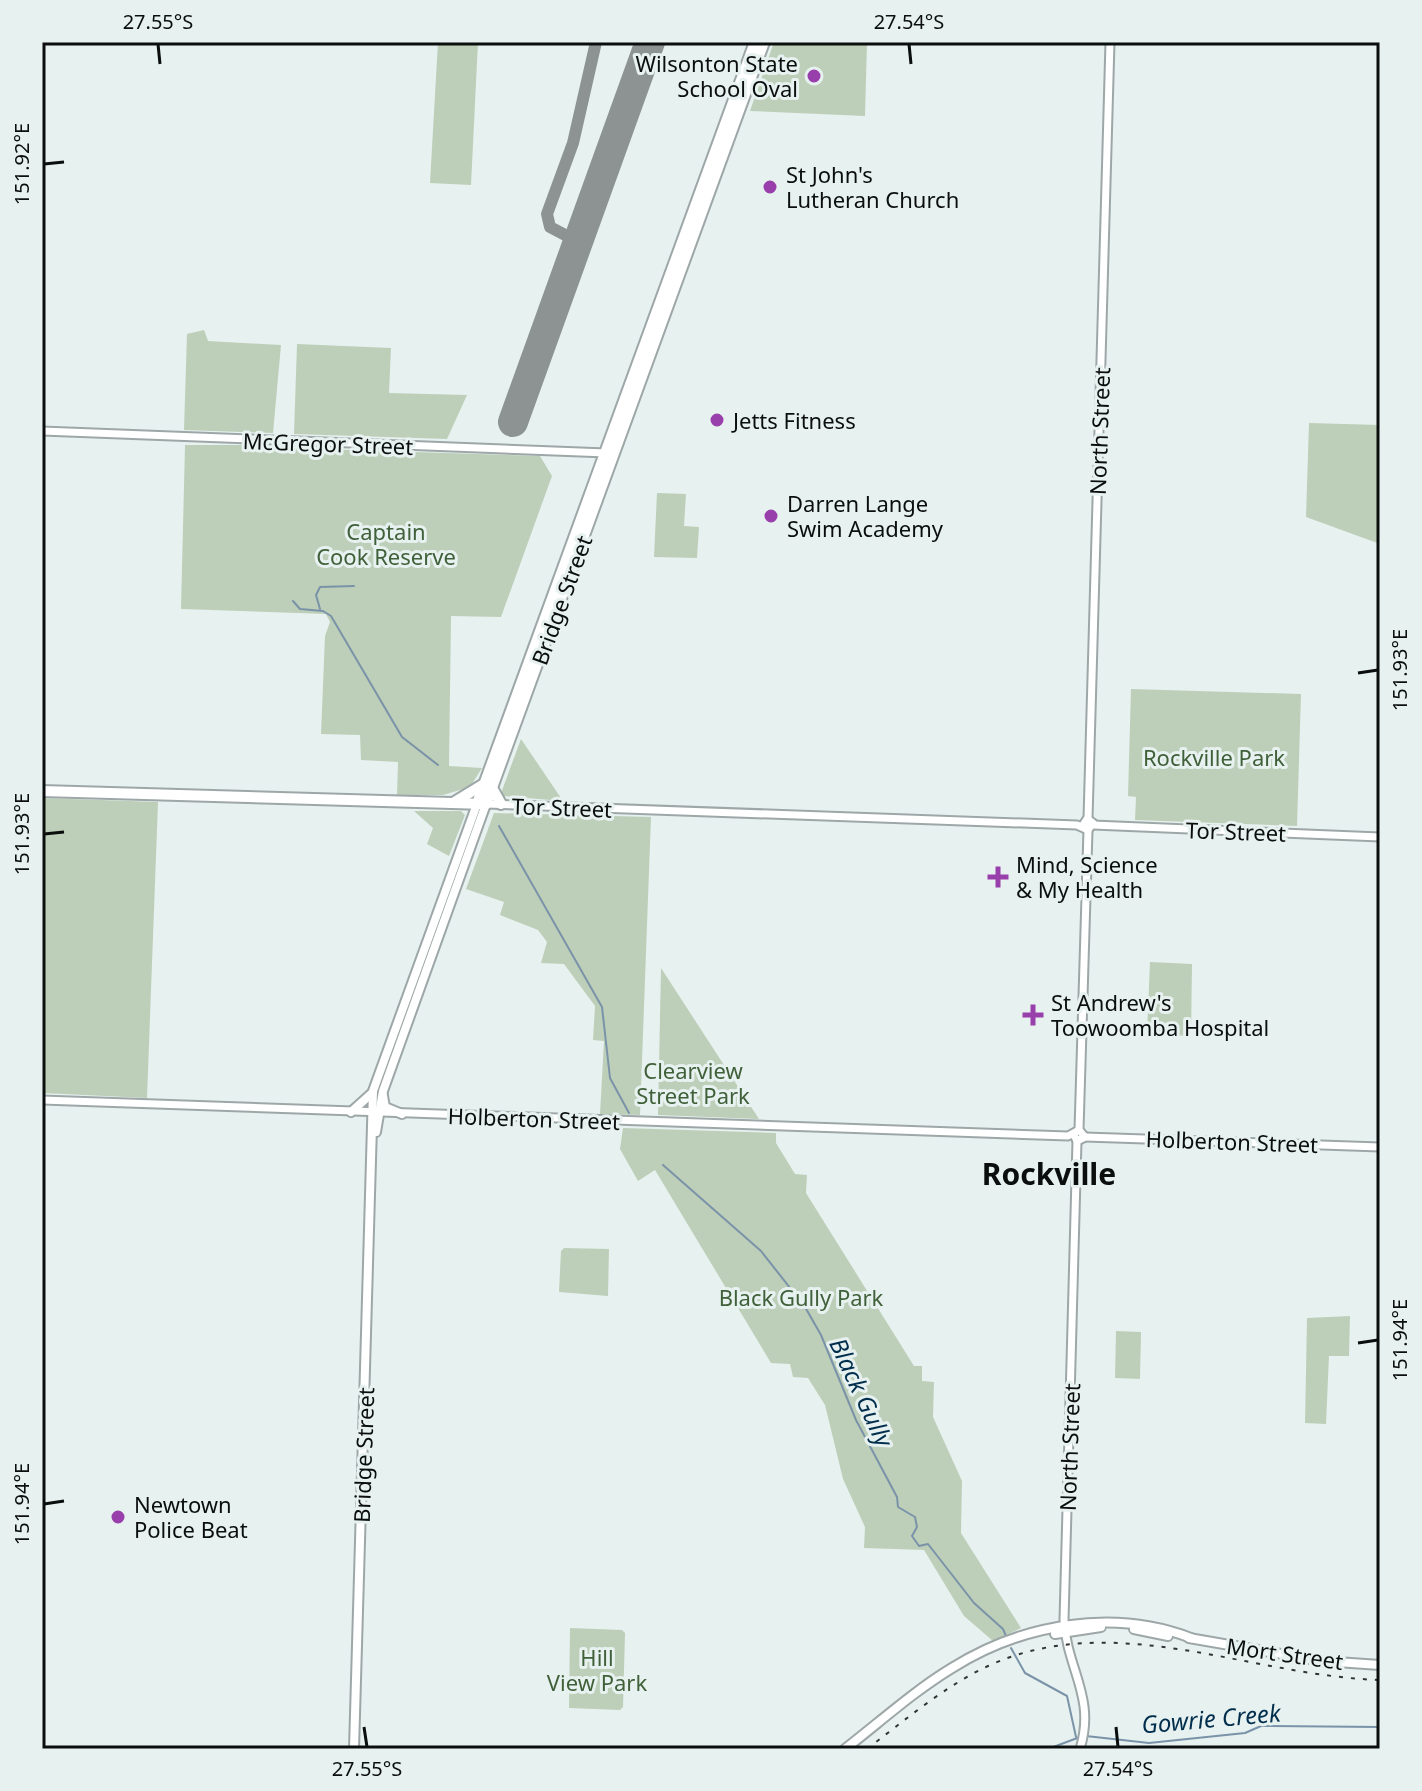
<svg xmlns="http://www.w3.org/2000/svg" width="1422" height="1791" viewBox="0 0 1422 1791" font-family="'Noto Sans',sans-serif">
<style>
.green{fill:#bdcfb9}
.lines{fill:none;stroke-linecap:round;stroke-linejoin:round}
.stream{stroke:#7a93a8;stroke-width:2}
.taxiway{stroke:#8c9392;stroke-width:12}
.runway{stroke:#8c9392;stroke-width:30}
.secondary-casing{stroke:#9ea7a7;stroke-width:11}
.primary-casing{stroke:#9ea7a7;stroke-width:12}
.highway-casing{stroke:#9ea7a7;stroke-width:14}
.secondary{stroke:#fff;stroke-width:7}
.primary{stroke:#fff;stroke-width:8}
.highway{stroke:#fff;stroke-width:10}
.rail{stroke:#303534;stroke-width:2;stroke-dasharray:4 8;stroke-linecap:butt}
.ticks{fill:none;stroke:#0a0e0d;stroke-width:3}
.poi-dot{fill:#983fab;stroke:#e7f1f0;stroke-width:3}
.labels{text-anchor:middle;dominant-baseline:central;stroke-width:6;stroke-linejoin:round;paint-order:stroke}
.poi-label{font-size:22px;fill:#0a0e0d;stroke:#e7f1f0;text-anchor:start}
.street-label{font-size:22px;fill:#0a0e0d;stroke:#e7f1f0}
.park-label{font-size:22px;fill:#406039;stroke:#e7f1f0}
.water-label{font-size:24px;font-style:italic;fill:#002e4c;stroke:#e7f1f0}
.district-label{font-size:30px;font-weight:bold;fill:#0a0e0d;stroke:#e7f1f0}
.neatline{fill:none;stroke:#0a0e0d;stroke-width:3}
.ticks-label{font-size:20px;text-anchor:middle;fill:#0a0e0d}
</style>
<rect width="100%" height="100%" fill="#e7f1f0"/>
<g class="green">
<polygon points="438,42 478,42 471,185 430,183"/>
<polygon points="774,42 867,42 865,116 750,111"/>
<polygon points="204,330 208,341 281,345 273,433 184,430 187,334"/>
<polygon points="297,344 391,348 389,393 467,395 447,439 294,434"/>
<polygon points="1309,423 1380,425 1380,544 1306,517"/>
<polygon points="185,445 280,445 286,448 540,456 552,476 501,617 451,616 449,766 482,768 470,787 443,795 397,795 398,762 361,760 360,735 321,734 325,636 330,622 326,614 181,609"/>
<polygon points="657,493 686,494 684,526 699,527 697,558 654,557"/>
<polygon points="1131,689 1301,694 1297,826 1135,820 1136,797 1128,796"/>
<polygon points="521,739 563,801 503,796 501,793"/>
<polygon points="42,798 158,802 147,1098 42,1093"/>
<polygon points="414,811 461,811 465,815 449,856 427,844 433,828"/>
<polygon points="494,813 651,817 640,1115 600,1114 604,1041 593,1040 595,1006 564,964 541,963 547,942 538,930 500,915 504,902 466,889"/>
<polygon points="1150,962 1192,964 1191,1036 1147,1034"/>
<polygon points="661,968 759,1119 658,1115"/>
<polygon points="623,1128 776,1133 776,1143 795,1174 807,1175 806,1193 914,1366 922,1366 922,1381 934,1382 933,1417 962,1481 961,1533 1021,1628 993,1641 964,1616 924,1550 864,1548 865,1527 843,1479 825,1405 808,1378 793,1377 790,1364 771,1363 655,1170 638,1181 620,1149"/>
<polygon points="564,1248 609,1249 608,1296 559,1292 561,1251"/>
<polygon points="1350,1316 1349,1356 1329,1356 1326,1424 1305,1423 1307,1318"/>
<polygon points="1116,1331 1141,1332 1140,1379 1115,1378"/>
<polygon points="570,1628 622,1630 625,1633 623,1707 620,1710 569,1708"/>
</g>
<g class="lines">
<g class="stream">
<polyline points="293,601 300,609 323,611 331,616 402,737 438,765"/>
<polyline points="320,609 316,595 320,587 354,586"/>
<polyline points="499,826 602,1007 610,1078 629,1113"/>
<polyline points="663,1165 761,1251 805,1307 821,1335 856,1420 897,1497 898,1507 915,1517 917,1527 912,1536 919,1546 928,1544 974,1603 1003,1629 1006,1636"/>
<polyline points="1011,1648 1025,1673 1067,1696 1076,1737"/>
<polyline points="1086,1736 1149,1743 1245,1733 1261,1726 1380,1727"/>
<polyline points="1048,1749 1080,1737"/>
</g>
<g class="taxiway">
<polyline points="637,77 649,42"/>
<polyline points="595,193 578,235 569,237 550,227 547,214 573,143 596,42"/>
<polyline points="561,288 575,248 569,237"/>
</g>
<polyline class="runway" points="513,422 650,42"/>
<g class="secondary-casing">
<g id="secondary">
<polyline points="42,431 607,453"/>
<polyline points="486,804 1077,825 1088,830 1093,823 1087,819 1083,825"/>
<polyline points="1088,819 1110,42"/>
<polyline points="1093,825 1380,837"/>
<polyline points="42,1100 1068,1136 1079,1130 1085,1137 1077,1141 1074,1135"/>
<polyline points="1079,1130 1088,830"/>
<polyline points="1085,1137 1380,1147"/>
<path d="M 1077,1141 L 1064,1620 C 1067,1670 1096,1697 1080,1749"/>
</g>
</g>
<g class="primary-casing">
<g id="primary">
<polyline points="383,1096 385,1107 402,1114"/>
<polyline points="351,1112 371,1094"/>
<polyline points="376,1132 383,1091 486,804"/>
<polyline points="1134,1629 1168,1636"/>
<polyline points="1055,1634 1101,1627"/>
<polyline points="1189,1638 1322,1661 1380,1665"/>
<polyline points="354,1749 373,1091 477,804"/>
<path d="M 845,1749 C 880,1722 914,1691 952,1668 C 1022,1624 1113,1608 1191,1638"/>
</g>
</g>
<g class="highway-casing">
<g id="highway">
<polyline points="492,788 501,804"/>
<polyline points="42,791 486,804 764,42"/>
<polyline points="453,803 484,784"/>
<polyline points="477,804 755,42"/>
</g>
</g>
<use href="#secondary" class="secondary"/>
<use href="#primary" class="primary"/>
<use href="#highway" class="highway"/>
<path class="rail" d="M 867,1749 C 905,1720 945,1686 988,1666 C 1114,1608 1250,1676 1380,1680"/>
</g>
<path class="ticks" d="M 158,44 L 160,64M 909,44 L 911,64M 44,164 L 64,162M 1358,673 L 1378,670M 44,834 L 64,832M 1358,1343 L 1378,1340M 44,1504 L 64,1501M 364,1727 L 367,1747M 1116,1727 L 1118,1747"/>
<g class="poi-dot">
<circle cx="814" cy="76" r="8"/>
<circle cx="770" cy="187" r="8"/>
<circle cx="717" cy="420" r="8"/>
<circle cx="771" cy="516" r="8"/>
<path d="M994 865h8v8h8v8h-8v8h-8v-8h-8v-8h8z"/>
<path d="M1029 1003h8v8h8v8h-8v8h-8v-8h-8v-8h8z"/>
<circle cx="118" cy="1517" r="8"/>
</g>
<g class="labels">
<g class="poi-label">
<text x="798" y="63" text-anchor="end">Wilsonton State<tspan x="798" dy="25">School Oval</tspan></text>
<text x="786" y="174">St John's<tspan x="786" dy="25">Lutheran Church</tspan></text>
<text x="733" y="420">Jetts Fitness</text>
<text x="787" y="503">Darren Lange<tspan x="787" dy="25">Swim Academy</tspan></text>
<text x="1016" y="864">Mind, Science<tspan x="1016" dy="25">&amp; My Health</tspan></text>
<text x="1051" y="1002">St Andrew's<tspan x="1051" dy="25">Toowoomba Hospital</tspan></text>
<text x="134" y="1504">Newtown<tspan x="134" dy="25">Police Beat</tspan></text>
</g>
<g class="street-label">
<text transform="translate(1099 431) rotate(-88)">North Street</text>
<text transform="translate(328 443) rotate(2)">McGregor Street</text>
<text transform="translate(561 600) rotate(-70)">Bridge Street</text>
<text transform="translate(562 807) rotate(2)">Tor Street</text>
<text transform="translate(1236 831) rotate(2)">Tor Street</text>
<text transform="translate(534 1118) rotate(2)">Holberton Street</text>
<text transform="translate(1232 1141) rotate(2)">Holberton Street</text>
<text transform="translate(1069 1447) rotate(-88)">North Street</text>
<text transform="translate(363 1455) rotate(-88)">Bridge Street</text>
<text transform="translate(1285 1653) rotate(8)">Mort Street</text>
</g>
<g class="park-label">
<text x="386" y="531">Captain<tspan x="386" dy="25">Cook Reserve</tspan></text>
<text x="1214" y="757">Rockville Park</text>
<text x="693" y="1070">Clearview<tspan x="693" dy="25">Street Park</tspan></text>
<text x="801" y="1297">Black Gully Park</text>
<text x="597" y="1657">Hill<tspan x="597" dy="25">View Park</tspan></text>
</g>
<g class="water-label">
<text transform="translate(862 1392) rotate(65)">Black Gully</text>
<text transform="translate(1211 1718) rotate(-5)">Gowrie Creek</text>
</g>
<g class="district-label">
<text x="1049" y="1173">Rockville</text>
</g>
</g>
<rect width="1422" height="1791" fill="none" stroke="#e7f1f0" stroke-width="88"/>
<rect x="44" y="44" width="1334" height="1703" class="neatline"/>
<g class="ticks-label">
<text x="158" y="29">27.55°S</text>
<text x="909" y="29">27.54°S</text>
<text transform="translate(22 164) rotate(-90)" y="7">151.92°E</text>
<text transform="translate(1400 670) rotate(-90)" y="7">151.93°E</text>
<text transform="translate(22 834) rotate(-90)" y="7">151.93°E</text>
<text transform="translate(1400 1340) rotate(-90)" y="7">151.94°E</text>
<text transform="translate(22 1504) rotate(-90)" y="7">151.94°E</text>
<text x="367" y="1776">27.55°S</text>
<text x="1118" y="1776">27.54°S</text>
</g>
</svg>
